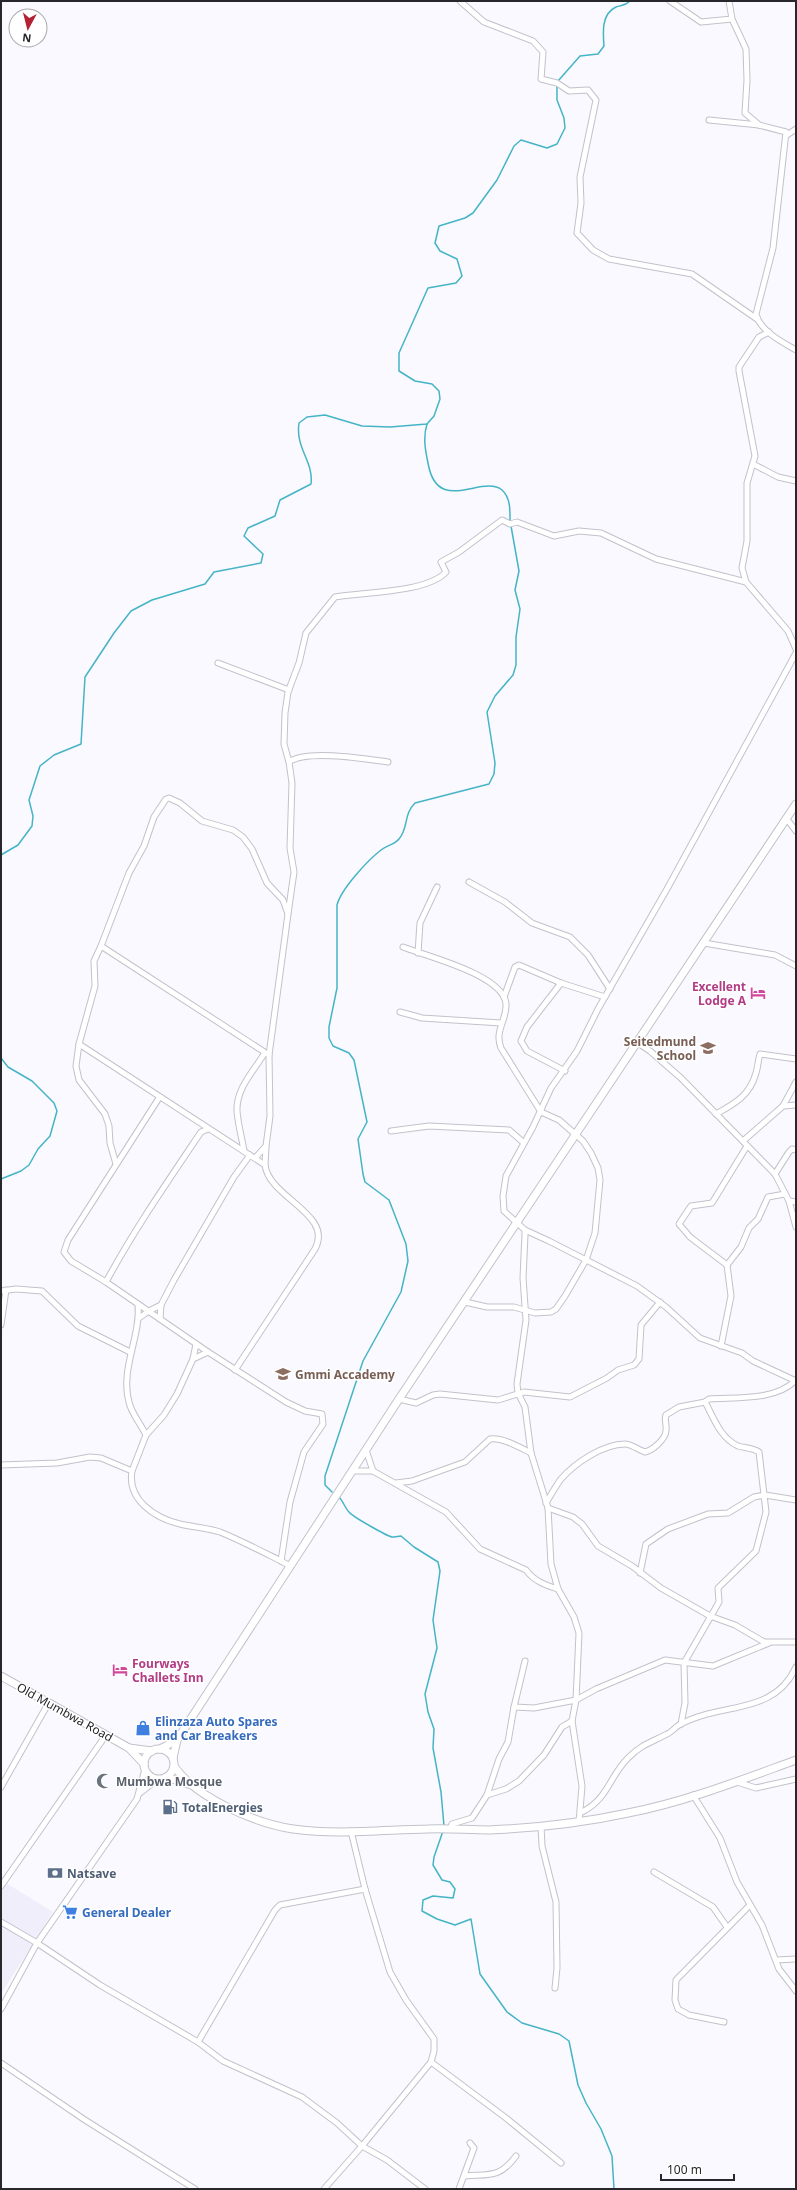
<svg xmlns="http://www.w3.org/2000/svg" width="797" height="2190" viewBox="0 0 797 2190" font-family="'Noto Sans',sans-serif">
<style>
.commercial{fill:#f0eefb}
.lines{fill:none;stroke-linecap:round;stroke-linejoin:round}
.stream{stroke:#45b4c6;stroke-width:1.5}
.street-casing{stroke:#c2c2cb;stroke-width:7}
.secondary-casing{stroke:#c2c2cb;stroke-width:9}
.street{stroke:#fff;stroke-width:5}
.secondary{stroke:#fff;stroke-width:7}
.labels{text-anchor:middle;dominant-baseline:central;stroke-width:3;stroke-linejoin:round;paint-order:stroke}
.hotel-label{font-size:12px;font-weight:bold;fill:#b23c85;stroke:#fff;text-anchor:end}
.education-label{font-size:12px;font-weight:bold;fill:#785e54;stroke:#fff;text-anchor:end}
.street-label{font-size:12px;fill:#28282c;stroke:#fff}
.shop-label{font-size:12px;font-weight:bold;fill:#366cbe;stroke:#fff;text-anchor:start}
.worship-label{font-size:12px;font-weight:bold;fill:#5b616d;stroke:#fff;text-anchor:start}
.service-label{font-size:12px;font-weight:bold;fill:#4e5e75;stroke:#fff;text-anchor:start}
</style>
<rect width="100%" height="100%" fill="#f9f9ff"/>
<polygon class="commercial" points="1,1880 53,1912 1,1994"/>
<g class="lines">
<g class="stream">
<path d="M 558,81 L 580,56 L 598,54 L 604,46 C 603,33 601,14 616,7 C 622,5 625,6 630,1"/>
<path d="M 427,424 C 423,437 425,449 428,463 C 437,516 482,474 502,490 C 511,498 510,512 510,522"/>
<path d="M 1,855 L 18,845 L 32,826 L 33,816 L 29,800 L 40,766 L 54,755 L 81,744 L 85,677 L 114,633 L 131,611 L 152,600 L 205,584 L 214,572 L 261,563 L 263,554 L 244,536 L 248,528 L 275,516 L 280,500 L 311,484 C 314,462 295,448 299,423 L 307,417 L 325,415 L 362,426 L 390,427 L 427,424 L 434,416 L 440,399 L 439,391 L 432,384 L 415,381 L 399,371 L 399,353 L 428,288 L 456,283 L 462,276 L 457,259 L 440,251 L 435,243 L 439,226 L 465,218 L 473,213 L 497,180 L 514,146 L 521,140 L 547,148 L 557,144 L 565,128 L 564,118 L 557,100 L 557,84"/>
<polyline points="1,1058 8,1067 32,1081 54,1103 57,1111 50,1136 38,1149 29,1165 21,1171 1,1179"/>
<path d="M 332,1492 L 325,1485 L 325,1476 L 363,1361 L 401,1292 L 408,1261 L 406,1244 L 389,1200 L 365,1182 L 363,1174 L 358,1139 L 367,1122 L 354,1060 L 349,1053 L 333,1046 L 329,1038 L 329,1027 L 337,988 L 337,905 C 341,889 368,860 381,850 C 387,845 394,845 399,839 C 409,827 403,815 415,803 L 489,784 L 494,774 L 495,763 L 487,712 L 495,696 L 513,675 L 516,665 L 516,637 L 520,609 L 515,590 L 519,571 L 511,526"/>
<path d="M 339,1497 C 343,1501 345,1508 349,1512 C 353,1517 387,1536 392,1537 C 395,1537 399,1536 401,1536 L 414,1547 L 438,1562 L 440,1571 L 433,1620 L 437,1648 L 425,1694 L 428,1712 L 434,1729 L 433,1748 L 441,1792 L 444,1826"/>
<polyline points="443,1831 434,1857 433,1865 442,1880 450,1882 455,1889 453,1898 433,1896 423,1900 422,1911 437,1919 455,1925 471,1919 480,1974 507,2012 522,2023 559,2034 569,2041 578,2085 586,2103 601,2129 612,2156 614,2189"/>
</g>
<g class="street-casing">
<g id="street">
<polyline points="460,1 484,22 533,41 543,52 541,79 557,83 569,91 588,90 596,100 580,177 581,203 577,233 593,250 609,259 692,274 757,319"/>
<polyline points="670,1 701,22 732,19 746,49 747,80 745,113 759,125"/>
<polyline points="729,1 732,19"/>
<path d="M 709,120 L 759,125 L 786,132 L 773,248 L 756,314 C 760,331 782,342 796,350"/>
<polyline points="787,135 796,129"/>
<polyline points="753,464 778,477 796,481"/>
<polyline points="746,582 742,568 747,541 747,483 755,456 739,371 739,367 759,337 769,332"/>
<polyline points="218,663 289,690"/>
<path d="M 289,762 C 307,749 366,759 388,762"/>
<polyline points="786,818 796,831"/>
<polyline points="469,882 505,902 532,923 570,937 588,955 610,989"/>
<path d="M 288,914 L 294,872 L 290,848 L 292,783 L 289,762 L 284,744 L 285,713 L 288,692 L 299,663 L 306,633 L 335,597 C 363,592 427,593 446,572 L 441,562 L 459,552 L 502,520 L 510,524 L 517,522 L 554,536 L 579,531 L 601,533 L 656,559 L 746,582 L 788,631 L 796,649"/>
<polyline points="704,943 775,955 796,966"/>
<polyline points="101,946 129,873 144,846 154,817 166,799 169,798 180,803 202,821 233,830 243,837 252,849 267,883 283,900 288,914 269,1055"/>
<path d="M 403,947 C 426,956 504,975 506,1004 C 507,1020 494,1031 501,1048 L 541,1112 L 559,1120 L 583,1141 L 591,1153 L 598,1168 L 600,1180 L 595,1233 L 586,1260 L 565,1296 L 556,1309 L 551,1312 L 535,1313 L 514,1307 L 487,1307 L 465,1302"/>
<polyline points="418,953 420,923 437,887"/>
<polyline points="561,983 527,1027 521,1041 527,1051 565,1071"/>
<polyline points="504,997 515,967 519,965 561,983 605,997"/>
<polyline points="400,1012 422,1018 501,1023"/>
<polyline points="638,1043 650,1051 681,1078 775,1174 789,1201 796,1227"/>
<polyline points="79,1044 76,1066 79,1080 105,1114 109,1126 110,1143 116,1164"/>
<polyline points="159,1098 68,1240 64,1252 71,1261 106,1282 208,1352 286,1402 305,1411 322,1414 323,1424 304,1452 290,1502 281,1561 290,1566"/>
<polyline points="783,1106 796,1082"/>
<path d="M 716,1114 C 736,1103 750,1095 756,1073 C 758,1067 758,1060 760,1054 L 796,1059"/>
<polyline points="391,1131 429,1126 509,1130 524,1143"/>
<polyline points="743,1141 783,1106 796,1105"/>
<path d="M 244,1151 C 242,1138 238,1125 237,1111 C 236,1089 253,1072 264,1054"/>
<polyline points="265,1165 266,1146"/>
<polyline points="775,1174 789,1152 792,1149 796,1150"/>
<polyline points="789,1201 796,1202"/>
<polyline points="525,1230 549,1241 637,1286 666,1307 700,1338 742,1353 753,1361 796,1381"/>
<polyline points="727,1265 690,1237 679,1224 691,1206 712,1203 747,1146"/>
<path d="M 106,1282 C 134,1230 168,1181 201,1132 L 208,1129"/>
<polyline points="1,1291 16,1289 42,1291 78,1326 130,1352"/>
<path d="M 138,1304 C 141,1337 120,1368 129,1402 C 131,1413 141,1424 146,1435"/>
<polyline points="139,1318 149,1311 161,1305"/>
<polyline points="160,1319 161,1305 174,1280 234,1177 250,1155"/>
<polyline points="1,1325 6,1290"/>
<polyline points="721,1346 731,1296 727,1265 741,1247 749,1228 758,1219 768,1197 785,1194"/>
<polyline points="193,1359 208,1352"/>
<path d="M 235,1370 L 315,1249 C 334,1214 269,1198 265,1165 L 79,1044 L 95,986 L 94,961 L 101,946 L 269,1055 L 270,1116 L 266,1146 L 255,1158"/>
<polyline points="399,1399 416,1403 433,1395 440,1394 498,1400 524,1392 570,1397 607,1378 618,1370 634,1365 639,1359 641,1325 660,1302"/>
<polyline points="366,1450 373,1471"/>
<path d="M 1,1465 L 57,1463 L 90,1457 L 101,1458 L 132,1471 C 127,1500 155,1518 180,1524 C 193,1527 207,1528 220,1532 C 240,1540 261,1551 281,1561"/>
<polyline points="132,1471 146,1435 164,1415 177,1394 193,1359 196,1344"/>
<path d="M 353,1471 L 373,1471 L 446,1512 L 480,1549 L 526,1570 C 534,1581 545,1585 558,1589"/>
<path d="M 396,1483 L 412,1481 L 465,1462 L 490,1439 C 502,1437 519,1447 531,1453"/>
<path d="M 546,1503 C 551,1495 555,1487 561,1479 C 575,1463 603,1444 625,1444 C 631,1444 639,1450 645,1452 C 653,1450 666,1439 666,1430 C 667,1425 664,1420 666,1415 L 679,1407 L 705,1402"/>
<polyline points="548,1508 573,1517 582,1524 598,1546 632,1566 661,1588 710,1616 735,1625 764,1642 796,1642"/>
<polyline points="640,1573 646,1544 668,1529 708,1514 728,1513 754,1497 765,1495 796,1500"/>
<polyline points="514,1707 525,1661"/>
<path d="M 681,1724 L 685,1703 L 684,1663 L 719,1602 L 718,1588 L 756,1551 L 766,1512 L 759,1452 C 753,1448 745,1448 738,1446 C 720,1438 714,1418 705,1402 L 709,1399 C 736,1397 774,1401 795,1381"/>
<polyline points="737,1782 756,1788 796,1779"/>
<polyline points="1,1787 48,1704"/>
<polyline points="140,1793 158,1779"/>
<polyline points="487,1795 506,1789 519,1781 544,1755 562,1727 572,1721"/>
<polyline points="693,1795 720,1838 737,1882 762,1925 779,1969 796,1991"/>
<path d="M 582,1812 C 608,1799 609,1777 628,1758 C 642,1744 650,1743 667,1734 C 672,1732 676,1726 681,1724 C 721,1702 774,1716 796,1667"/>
<polyline points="579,1822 582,1786 572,1721 576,1700 579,1633 574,1617 558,1589 551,1564 548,1508 531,1453 525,1407 518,1393 517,1384 526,1320 523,1278 525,1235 525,1230 504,1211 503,1196 506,1176 533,1127 551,1088 577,1051 598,1009 667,889 796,653"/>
<polyline points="541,1826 542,1846 556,1902 557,1968 555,1988"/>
<polyline points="450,1829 452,1824 472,1818 487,1795 499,1759 508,1742 514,1707 534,1708 576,1700 596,1689 665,1660 713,1666 769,1643"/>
<polyline points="654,1872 713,1907 727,1927"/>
<polyline points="1,1886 106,1735"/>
<polyline points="1,1922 37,1943 100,1985 198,2042 223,2061 302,2097 337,2123 362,2146 431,2062 434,2051 434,2039 406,2000 390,1972 365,1889"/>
<polyline points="776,1960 796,1959"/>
<polyline points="1,2009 37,1943 137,1799 145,1769"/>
<polyline points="724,2022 689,2015 678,2009 675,2000 676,1980 750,1905"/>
<polyline points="198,2042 275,1910 280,1905 365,1889 351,1831"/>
<polyline points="431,2062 506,2118 561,2163"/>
<polyline points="1,2063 85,2120 195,2189"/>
<path d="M 465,2176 C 490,2174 500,2178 516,2156"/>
<polyline points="324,2189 362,2146 387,2160 425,2189"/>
<polyline points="459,2189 474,2148 470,2143"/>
</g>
</g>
<g class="secondary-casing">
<g id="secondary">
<polyline points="1,1676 129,1748 144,1764"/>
<polyline points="129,1748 152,1751"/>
<circle cx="159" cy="1764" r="15"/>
<polyline points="160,1749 177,1740"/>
<polyline points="173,1758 177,1740 399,1399 796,804"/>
<path d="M 174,1766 C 196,1798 255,1823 293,1829 C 336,1835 383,1830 427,1829 C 447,1828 468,1830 489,1830 C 535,1828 582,1823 628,1813 C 685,1802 741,1780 796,1760"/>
<polyline points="166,1777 188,1784"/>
</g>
</g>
<use href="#street" class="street"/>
<use href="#secondary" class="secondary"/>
</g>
<defs>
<g id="hotel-bare" transform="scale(1.2)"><path d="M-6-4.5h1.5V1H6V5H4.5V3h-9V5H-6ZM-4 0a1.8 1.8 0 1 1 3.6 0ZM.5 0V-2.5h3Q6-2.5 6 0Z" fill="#d1479c" stroke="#fff" stroke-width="2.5" paint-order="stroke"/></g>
<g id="school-bare" transform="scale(1.2)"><path d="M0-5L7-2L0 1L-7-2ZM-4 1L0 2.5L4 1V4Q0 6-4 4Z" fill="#8d6e63" stroke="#fff" stroke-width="2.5" paint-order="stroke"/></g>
<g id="shop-bare" transform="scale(1.2)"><path d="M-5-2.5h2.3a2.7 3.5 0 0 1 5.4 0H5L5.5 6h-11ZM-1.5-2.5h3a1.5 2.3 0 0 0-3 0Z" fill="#3f7fe0" stroke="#fff" stroke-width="2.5" paint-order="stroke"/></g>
<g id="mosque-bare" transform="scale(1.2)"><path d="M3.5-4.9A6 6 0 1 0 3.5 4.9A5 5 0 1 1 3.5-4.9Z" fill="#6b7280" stroke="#fff" stroke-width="2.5" paint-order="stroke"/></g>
<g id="fuel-bare" transform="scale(1.2)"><path d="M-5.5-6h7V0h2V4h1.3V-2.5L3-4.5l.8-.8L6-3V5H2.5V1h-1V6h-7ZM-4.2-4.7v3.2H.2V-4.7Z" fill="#5c6f8a" stroke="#fff" stroke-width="2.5" paint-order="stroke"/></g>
<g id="bank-bare" transform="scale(1.2)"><path d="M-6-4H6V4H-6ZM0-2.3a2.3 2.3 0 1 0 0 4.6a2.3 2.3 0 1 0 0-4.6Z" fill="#5c6f8a" stroke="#fff" stroke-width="2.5" paint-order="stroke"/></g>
<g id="supermarket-bare" transform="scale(1.2)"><path d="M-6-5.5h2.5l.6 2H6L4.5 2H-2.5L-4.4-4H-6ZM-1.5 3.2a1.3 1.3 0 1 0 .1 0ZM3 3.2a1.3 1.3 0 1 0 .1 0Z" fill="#3f7fe0" stroke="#fff" stroke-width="2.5" paint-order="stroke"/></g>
</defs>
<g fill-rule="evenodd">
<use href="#hotel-bare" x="758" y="993"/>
<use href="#school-bare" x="708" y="1048"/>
<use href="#school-bare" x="283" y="1374"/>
<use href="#hotel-bare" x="120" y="1670"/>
<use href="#shop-bare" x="143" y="1728"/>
<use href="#mosque-bare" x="104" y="1781"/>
<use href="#fuel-bare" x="170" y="1807"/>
<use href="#bank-bare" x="55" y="1873"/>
<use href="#supermarket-bare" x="70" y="1912"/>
</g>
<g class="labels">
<g class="hotel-label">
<text x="746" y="986">Excellent<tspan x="746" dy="14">Lodge A</tspan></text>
<text x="132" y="1663" text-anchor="start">Fourways<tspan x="132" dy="14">Challets Inn</tspan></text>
</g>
<g class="education-label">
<text x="696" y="1041">Seitedmund<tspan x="696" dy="14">School</tspan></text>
<text x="295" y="1374" text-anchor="start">Gmmi Accademy</text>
</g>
<g class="street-label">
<text transform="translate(65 1712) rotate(29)">Old Mumbwa Road</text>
</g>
<g class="shop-label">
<text x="155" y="1721">Elinzaza Auto Spares<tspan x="155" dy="14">and Car Breakers</tspan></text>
<text x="82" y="1912">General Dealer</text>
</g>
<g class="worship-label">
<text x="116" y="1781">Mumbwa Mosque</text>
</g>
<g class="service-label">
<text x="182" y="1807">TotalEnergies</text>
<text x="67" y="1873">Natsave</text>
</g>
</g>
<rect width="797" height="2190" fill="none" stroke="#28282c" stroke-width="4"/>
<g transform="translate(28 28) rotate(187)"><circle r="19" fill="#ffffff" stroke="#a9a9ab"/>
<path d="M0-3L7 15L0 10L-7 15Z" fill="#b32134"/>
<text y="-6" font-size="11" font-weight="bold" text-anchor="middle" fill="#28282c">N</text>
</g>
<path d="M661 2174v6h73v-6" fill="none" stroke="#28282c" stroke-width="2"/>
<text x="667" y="2174" font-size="12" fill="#28282c" stroke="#ffffff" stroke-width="3" paint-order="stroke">100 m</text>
</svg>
